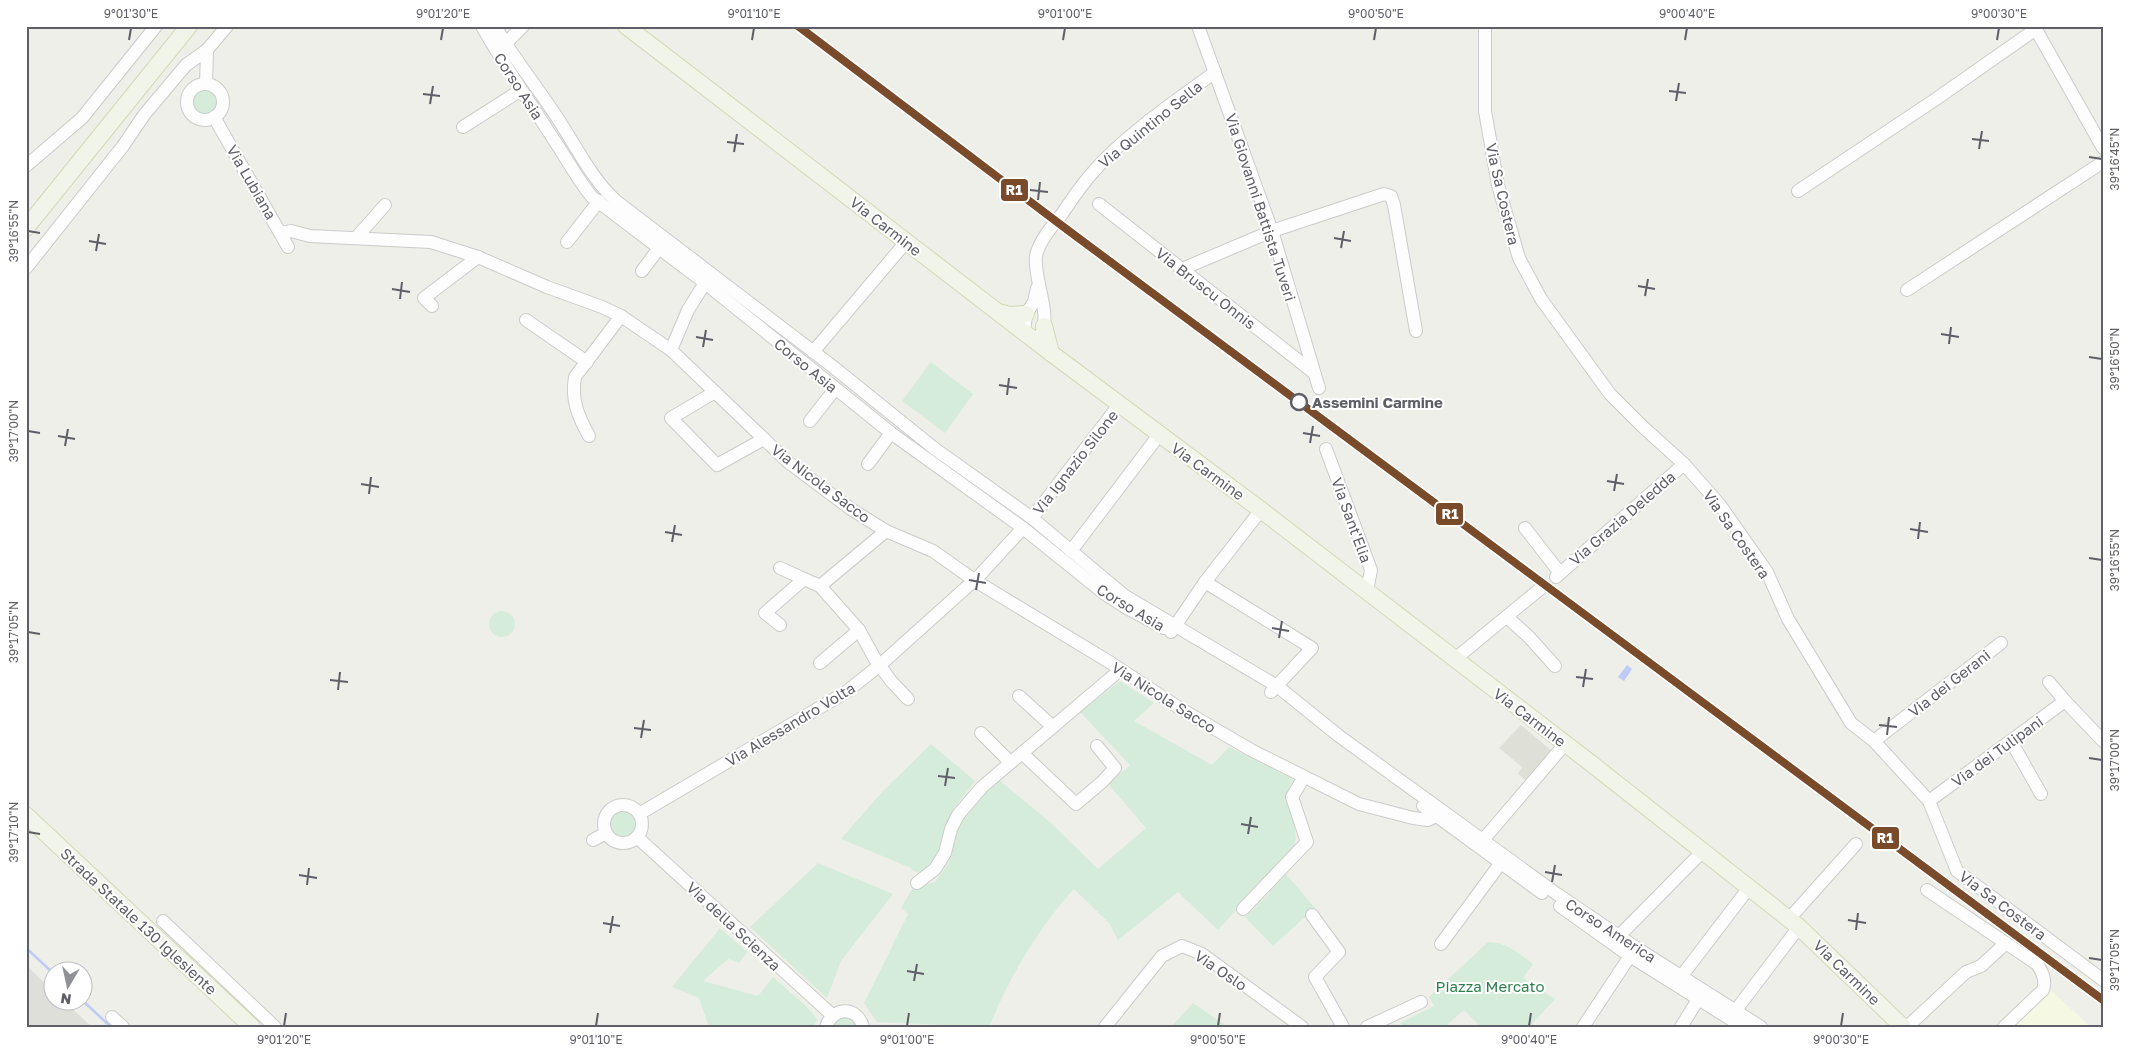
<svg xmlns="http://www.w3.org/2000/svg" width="2129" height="1053" viewBox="0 0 2129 1053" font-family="'Golos Text',sans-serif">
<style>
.commercial{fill:#f5f8e3}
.industrial{fill:#dedfd9}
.education{fill:#dedfd7}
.green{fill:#d5ecdb}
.water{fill:#becbf8}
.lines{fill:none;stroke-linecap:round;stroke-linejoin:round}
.stream{stroke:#becbf8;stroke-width:2.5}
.minor-casing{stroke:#cbcccb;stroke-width:14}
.major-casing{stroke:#d6d8b5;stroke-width:18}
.minor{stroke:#fcfdfc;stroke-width:12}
.major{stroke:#f1f4e9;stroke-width:16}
.rail-1-casing{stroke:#fff;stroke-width:11}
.rail-1{stroke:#7a4b2a;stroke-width:8}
.ticks{fill:none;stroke:#5e5f68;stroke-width:2}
.stop-dot{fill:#fff;stroke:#5e5f68;stroke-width:2.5}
.labels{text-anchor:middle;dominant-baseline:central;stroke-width:4;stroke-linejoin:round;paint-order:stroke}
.street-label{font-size:15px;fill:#5e5f68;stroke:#fff}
.stop-label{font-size:15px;font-weight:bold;fill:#5e5f68;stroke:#fff;text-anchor:start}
.park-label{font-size:15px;fill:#2c804d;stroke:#fff}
.line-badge{stroke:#fff;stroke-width:2}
.badge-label{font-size:14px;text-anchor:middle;font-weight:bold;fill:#fff}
.neatline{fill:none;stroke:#5e5f68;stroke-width:2}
.ticks-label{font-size:12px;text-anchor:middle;fill:#5e5f68}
</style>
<rect width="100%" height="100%" fill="#eeefe9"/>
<polygon class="commercial" points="2049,989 2091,1027 2011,1027"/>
<polygon class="industrial" points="26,965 52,990 52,1000 64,1001 92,1027 26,1027"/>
<polygon class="education" points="1521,725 1554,753 1528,782 1518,774 1522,767 1499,748"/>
<g class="green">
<circle cx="205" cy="102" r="13"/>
<polygon points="931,362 973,394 945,433 902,401"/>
<circle cx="502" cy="624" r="13"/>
<path d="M 1120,681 L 1154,703 L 1134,721 L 1212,765 L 1229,747 L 1293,779 L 1287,792 L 1288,804 L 1294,822 L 1296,838 L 1294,847 L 1218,930 L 1178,892 L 1118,940 L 1109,923 L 1074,889 C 1037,930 1010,976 989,1027 L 877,1022 L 864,1003 L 908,914 L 901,908 L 912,889 L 935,882 L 949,862 L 957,826 L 963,815 L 999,780 L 1051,823 L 1098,869 L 1146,828 L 1108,784 L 1130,765 L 1080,712 Z"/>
<polygon points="931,744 975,781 955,807 938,855 921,874 912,870 911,868 841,839 882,792"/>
<circle cx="622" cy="824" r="13"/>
<polygon points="818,863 893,894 841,961 827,998 750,927"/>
<polygon points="1285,873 1315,908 1273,946 1245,917 1270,893 1269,888"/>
<polygon points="720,928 747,952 739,963 728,959 703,981 758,996 773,977 806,1006 817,1019 814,1027 709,1027 699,998 672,987"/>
<path d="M 1488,942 C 1506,942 1519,953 1533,964 L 1523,978 L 1555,999 L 1532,1024 L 1535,1027 L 1481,1027 L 1464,1010 L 1448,1024 L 1450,1027 L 1403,1027 L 1400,1023 L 1434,1006 L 1429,997 Z"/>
<polygon points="1193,1003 1228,1027 1171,1027"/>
<polygon points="839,1017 852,1017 858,1027 831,1027"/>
</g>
<polygon class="water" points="1627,665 1632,669 1624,681 1618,677"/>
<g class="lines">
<g class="stream">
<polyline points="26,948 52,972"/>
<polyline points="82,1000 111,1027"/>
</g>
<g class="minor-casing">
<g id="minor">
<path d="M 482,26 C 505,67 531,104 556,143 C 568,161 578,180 592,197 L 705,283 L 891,433 L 1023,528 L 1105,594 L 1125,607 L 1164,628"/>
<path d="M 495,26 C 514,59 538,88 558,119 C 576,146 591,178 616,201 L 832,366 L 935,449 L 1032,518 L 1125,596 L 1277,686 L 1339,736 L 1557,894 L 1635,947 L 1761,1027"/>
<polyline points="1198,26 1272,231 1319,388"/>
<polyline points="1485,26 1485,111 1498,185 1519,258 1541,299 1610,394 1642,426 1684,464 1720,505 1767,572 1788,619 1851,723 1874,741 1929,801 1957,871 2103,980"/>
<polyline points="2034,26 2103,148"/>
<polyline points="505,44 523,26"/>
<polyline points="206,84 207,50 227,26"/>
<circle cx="205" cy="102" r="18"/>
<polyline points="214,117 288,247"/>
<polyline points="463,127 521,90"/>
<polyline points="26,166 82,118 156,26"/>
<polyline points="1798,191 1936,99 2036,29"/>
<polyline points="1099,204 1313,372"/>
<polyline points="281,233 291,231 310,236 431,242 478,257 547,287 602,307 621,316 671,350 788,462 851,509 886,531 933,551 974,580 1111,663 1181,709 1251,750 1359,804 1413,818 1428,820 1436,816 1440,811"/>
<polyline points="356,238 385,205"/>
<polyline points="567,242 599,201"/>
<polyline points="26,268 123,146 144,115 186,65 207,50"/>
<polyline points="1182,269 1272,231 1384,194 1391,196 1394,205 1416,331"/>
<polyline points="642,271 659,248"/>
<polyline points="1907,290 2103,162"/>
<polyline points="432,306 424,298 478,257"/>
<polyline points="526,320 587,362"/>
<polyline points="1024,332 1026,314 1034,302 1037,288"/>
<path d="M 1041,334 C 1052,315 1033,278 1036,256 C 1039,241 1053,225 1062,214 C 1072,199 1082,184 1094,171 C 1125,135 1176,101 1215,72"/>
<polyline points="671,350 688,310 705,283"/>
<polyline points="813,352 906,242"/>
<polyline points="715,392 671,418 717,465 764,439"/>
<polyline points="810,421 835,389"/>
<path d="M 589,436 C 578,416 571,400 575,377 L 621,316"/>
<polyline points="1326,449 1371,570 1367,591"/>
<polyline points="868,464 891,433"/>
<polyline points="1032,518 1119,405"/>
<polyline points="1525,528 1560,573"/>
<polyline points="1071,551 1159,435"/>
<polyline points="780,568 804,579"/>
<polyline points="1556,577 1684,464"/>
<polyline points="1205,582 1312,648 1271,692"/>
<polyline points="820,586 886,531"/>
<polyline points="1507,617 1529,637 1555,666"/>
<polyline points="780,625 765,613 804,579 820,586 859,630 875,659 891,681 908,699"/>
<polyline points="1171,632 1205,582 1261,510"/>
<polyline points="1455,659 1540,589"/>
<polyline points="820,663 859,630"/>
<polyline points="2049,682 2065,701"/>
<polyline points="1019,696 1053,727"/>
<polyline points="981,733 1010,762"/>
<polyline points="1874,741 2001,643"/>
<polyline points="2011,741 2041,794"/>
<polyline points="1022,753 1076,804 1102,782 1115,768 1097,746"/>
<polyline points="1929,801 2065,701 2103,741"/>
<circle cx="623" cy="824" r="19"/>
<polyline points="1423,806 1542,893"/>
<polyline points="639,814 846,692 880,665 979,576 1023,528"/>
<polyline points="637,837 832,1015"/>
<polyline points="593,840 606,833"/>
<polyline points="1483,840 1565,744"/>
<polyline points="917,883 935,869 945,853 951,829 958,815 982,787 1120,670"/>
<path d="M 1927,890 L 2037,964 C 2043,973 2046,980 2043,990 L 2004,1027"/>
<polyline points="1560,906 1630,956 1743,1027"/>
<polyline points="1243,909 1307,842 1292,797 1304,777"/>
<polyline points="1312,915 1339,952 1315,977 1343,1027"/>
<polyline points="1789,919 1856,844"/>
<polyline points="163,921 275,1027"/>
<polyline points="1619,936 1702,852"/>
<polyline points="1441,944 1500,864"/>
<polyline points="1677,982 1748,889"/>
<polyline points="1736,1010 1799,927"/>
<polyline points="112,1017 123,1027"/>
<path d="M 826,1027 C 832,1007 857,1005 863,1027"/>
<polyline points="1105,1027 1162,956 1182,946 1202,954 1302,1027"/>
<polyline points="1367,1027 1421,1002"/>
<polyline points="1583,1027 1634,950"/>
<polyline points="1681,1027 1699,998"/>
<polyline points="1907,1027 1966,972 1981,966 2006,943"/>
</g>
</g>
<g class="major-casing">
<g id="major">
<polyline points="626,26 1051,353 1261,510 1588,761 1799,927 1903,1027"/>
<polyline points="26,228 189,26"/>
<polyline points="998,312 1010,315 1026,314"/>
<polyline points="1044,326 1051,353"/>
<polyline points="26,815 252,1027"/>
</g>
</g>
<use href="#minor" class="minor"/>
<use href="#major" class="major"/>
<g class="rail-1-casing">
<polyline id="rail-1" points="798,26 1069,231 2103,1000"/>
</g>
<use href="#rail-1" class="rail-1"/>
</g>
<path class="ticks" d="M 129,40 L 131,28M 441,40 L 443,28M 752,40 L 754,28M 1063,40 L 1065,28M 1374,40 L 1376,28M 1685,40 L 1687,28M 1997,40 L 1999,28M 1669,91 L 1686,93M 423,94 L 440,96M 1676,101 L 1679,83M 430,104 L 433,86M 1972,139 L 1989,141M 727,142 L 744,144M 1979,149 L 1982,131M 734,152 L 737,134M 2089,157 L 2102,159M 1030,190 L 1048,192M 1038,200 L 1040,182M 28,231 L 40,233M 1334,238 L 1351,241M 89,241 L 106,244M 1341,248 L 1344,231M 96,251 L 99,234M 1638,286 L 1655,289M 392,289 L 410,292M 1645,296 L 1648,279M 400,299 L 402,282M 1941,334 L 1959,337M 696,337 L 713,340M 1949,344 L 1951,327M 703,347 L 706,330M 2089,357 L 2102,359M 999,385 L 1017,388M 1007,395 L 1009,378M 28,431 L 40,433M 1303,433 L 1320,436M 58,436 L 75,439M 1310,443 L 1313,426M 65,446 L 68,429M 1607,481 L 1624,484M 361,484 L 379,487M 1614,491 L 1617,474M 369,494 L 371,477M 1910,529 L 1928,532M 665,532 L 682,535M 1918,539 L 1920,522M 672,542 L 675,525M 2089,558 L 2102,560M 969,580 L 986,583M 976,590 L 979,573M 1272,628 L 1289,631M 28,632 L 40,634M 1279,638 L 1282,621M 1576,677 L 1593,679M 330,680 L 348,682M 1583,687 L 1586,669M 338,690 L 340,672M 1879,725 L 1897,727M 634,728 L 651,730M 1887,735 L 1889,717M 641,738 L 644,720M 2089,758 L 2102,760M 938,776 L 955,778M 945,786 L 948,768M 1241,824 L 1258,827M 28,832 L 40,834M 1248,834 L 1251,817M 1545,872 L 1562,875M 299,875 L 317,878M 1552,882 L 1555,865M 307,885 L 309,868M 1848,920 L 1866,923M 603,923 L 620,926M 1856,930 L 1858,913M 610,933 L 613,916M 2089,958 L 2102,960M 907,971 L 924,974M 914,981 L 917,964M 284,1026 L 286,1013M 596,1026 L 598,1013M 907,1026 L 909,1013M 1218,1026 L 1220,1013M 1529,1026 L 1531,1013M 1841,1026 L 1843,1013"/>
<circle class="stop-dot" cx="1299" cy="402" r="8"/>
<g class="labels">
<g class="street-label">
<text transform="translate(519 86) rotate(57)">Corso Asia</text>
<text transform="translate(1150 124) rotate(-39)">Via Quintino Sella</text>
<text transform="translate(252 182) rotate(60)">Via Lubiana</text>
<text transform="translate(1503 194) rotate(77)">Via Sa Costera</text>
<text transform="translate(1261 207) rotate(72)">Via Giovanni Battista Tuveri</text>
<text transform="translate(886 226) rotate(38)">Via Carmine</text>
<text transform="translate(1206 288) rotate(38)">Via Bruscu Onnis</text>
<text transform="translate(806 365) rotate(39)">Corso Asia</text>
<text transform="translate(1075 462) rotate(-52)">Via Ignazio Silone</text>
<text transform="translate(1208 471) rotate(36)">Via Carmine</text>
<text transform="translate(821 483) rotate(37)">Via Nicola Sacco</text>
<text transform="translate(1622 518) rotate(-41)">Via Grazia Deledda</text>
<text transform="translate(1352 520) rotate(70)">Via Sant'Elia</text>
<text transform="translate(1737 534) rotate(55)">Via Sa Costera</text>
<text transform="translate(1131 607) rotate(31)">Corso Asia</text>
<text transform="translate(1949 683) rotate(-38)">Via dei Gerani</text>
<text transform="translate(1164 697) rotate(32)">Via Nicola Sacco</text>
<text transform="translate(1530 717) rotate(37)">Via Carmine</text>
<text transform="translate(790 724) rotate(-31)">Via Alessandro Volta</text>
<text transform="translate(1997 751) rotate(-36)">Via dei Tulipani</text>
<text transform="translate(2003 905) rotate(37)">Via Sa Costera</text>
<text transform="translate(139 921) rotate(43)">Strada Statale 130 Iglesiente</text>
<text transform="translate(734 926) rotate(43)">Via della Scienza</text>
<text transform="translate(1611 930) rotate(33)">Corso America</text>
<text transform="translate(1221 970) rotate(34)">Via Oslo</text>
<text transform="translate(1847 972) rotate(44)">Via Carmine</text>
</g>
<g class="stop-label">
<text x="1312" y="402">Assemini Carmine</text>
</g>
<g class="park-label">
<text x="1490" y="986">Piazza Mercato</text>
</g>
</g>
<g class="line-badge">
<rect x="1000" y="178" width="29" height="24" rx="5" fill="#7a4b2a"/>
<rect x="1435" y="502" width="29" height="24" rx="5" fill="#7a4b2a"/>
<rect x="1871" y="826" width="29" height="24" rx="5" fill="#7a4b2a"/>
</g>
<g class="badge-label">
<text x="1014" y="195">R1</text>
<text x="1450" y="519">R1</text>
<text x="1885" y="843">R1</text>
</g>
<rect width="2129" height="1053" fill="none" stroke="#ffffff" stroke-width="55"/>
<g transform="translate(68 986) rotate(189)"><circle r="24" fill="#ffffff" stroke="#bfbfc3"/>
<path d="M0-4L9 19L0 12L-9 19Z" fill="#909195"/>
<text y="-8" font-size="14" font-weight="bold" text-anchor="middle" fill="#5e5f68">N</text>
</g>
<rect x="28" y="28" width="2074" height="998" class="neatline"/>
<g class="ticks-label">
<text x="131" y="18">9°01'30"E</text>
<text x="443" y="18">9°01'20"E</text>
<text x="754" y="18">9°01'10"E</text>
<text x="1065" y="18">9°01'00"E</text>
<text x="1376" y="18">9°00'50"E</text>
<text x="1687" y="18">9°00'40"E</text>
<text x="1999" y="18">9°00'30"E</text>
<text transform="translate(2115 159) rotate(-90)" y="4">39°16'45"N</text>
<text transform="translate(14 231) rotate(-90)" y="4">39°16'55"N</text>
<text transform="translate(2115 359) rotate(-90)" y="4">39°16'50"N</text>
<text transform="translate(14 431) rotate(-90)" y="4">39°17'00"N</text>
<text transform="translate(2115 560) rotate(-90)" y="4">39°16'55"N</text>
<text transform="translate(14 632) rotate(-90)" y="4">39°17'05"N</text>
<text transform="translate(2115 760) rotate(-90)" y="4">39°17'00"N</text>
<text transform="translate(14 832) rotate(-90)" y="4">39°17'10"N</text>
<text transform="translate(2115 960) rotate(-90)" y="4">39°17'05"N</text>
<text x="284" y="1044">9°01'20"E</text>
<text x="596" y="1044">9°01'10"E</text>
<text x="907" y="1044">9°01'00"E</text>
<text x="1218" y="1044">9°00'50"E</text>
<text x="1529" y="1044">9°00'40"E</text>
<text x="1841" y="1044">9°00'30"E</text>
</g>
</svg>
